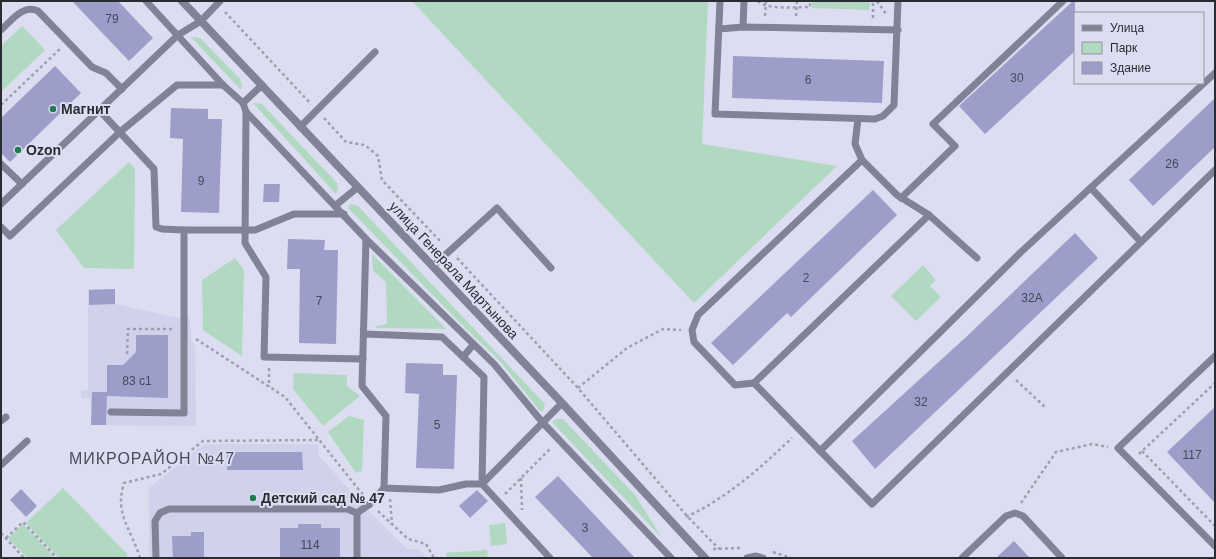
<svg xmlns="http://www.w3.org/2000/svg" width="1216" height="559" viewBox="0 0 1216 559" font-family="Helvetica,sans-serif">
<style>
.built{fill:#d0d2eb}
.green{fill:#b1d9c1}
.building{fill:#9c9dc9}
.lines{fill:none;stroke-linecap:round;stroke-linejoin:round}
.path{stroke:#9fa0ae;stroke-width:2.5;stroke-dasharray:3 3;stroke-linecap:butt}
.lane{stroke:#818295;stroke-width:7}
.street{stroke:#818295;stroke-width:8}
.poi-dot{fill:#1f7c52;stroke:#dcddf0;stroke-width:1.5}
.labels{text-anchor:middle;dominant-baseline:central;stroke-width:4;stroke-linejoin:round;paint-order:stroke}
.number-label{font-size:12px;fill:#474858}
.poi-label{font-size:14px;font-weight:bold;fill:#2b2c33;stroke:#dcddf0;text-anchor:start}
.street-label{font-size:14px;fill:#2b2c33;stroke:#dcddf0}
.quarter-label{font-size:16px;letter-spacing:1px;fill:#4a4b5b;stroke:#dcddf0}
</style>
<rect width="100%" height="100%" fill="#dcddf0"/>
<g class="built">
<polygon points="88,289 115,289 115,304 173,317 190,318 191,340 195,346 196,426 91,425 91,399 81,398 81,391 88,390"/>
<polygon points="204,444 318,444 319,456 365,507 407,549 419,549 427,558 149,558 149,488"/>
</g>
<g class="green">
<polygon points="412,1 708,1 702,144 837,166 694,303"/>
<polygon points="812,1 870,1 869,10 812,8"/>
<polygon points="22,26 45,50 1,92 1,46"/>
<polygon points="191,37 200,38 240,79 242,85 241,90"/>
<polygon points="253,103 262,104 337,183 338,189 336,194"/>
<polygon points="129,162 135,168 134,269 84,268 56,230"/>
<polygon points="350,204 358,206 545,404 543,411 540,411 499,360 466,329 348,208"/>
<polygon points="372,254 446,329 375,328 376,326 387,324 386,282 373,271"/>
<polygon points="235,258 244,270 242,356 203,330 202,280"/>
<polygon points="923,265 936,280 930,286 941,297 916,321 891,296"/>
<polygon points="294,373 347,375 347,386 360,396 323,426 293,389"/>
<polygon points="349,416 364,420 362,471 356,473 328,432"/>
<polygon points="557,419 563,419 635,495 662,538 552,422"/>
<polygon points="63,488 128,555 125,558 59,558 26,523"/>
<polygon points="505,523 507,544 491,546 489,525"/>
<polygon points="23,524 54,557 53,558 27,558 8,538"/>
<polygon points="487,550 488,558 447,558 446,553"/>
</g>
<g class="building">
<polygon points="72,1 118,1 153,38 129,61"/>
<polygon points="1073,1 1075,1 1075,51 985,134 959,106"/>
<polygon points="733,56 884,61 882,103 732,98"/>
<polygon points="55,66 81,93 10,162 1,153 1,118"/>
<polygon points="1215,98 1215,147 1153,206 1129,180"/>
<polygon points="171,108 208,109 208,119 222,119 219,213 181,212 183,139 170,138"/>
<polygon points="264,184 280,184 279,202 263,202"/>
<polygon points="873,190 897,215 791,317 787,313 733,365 711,343"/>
<polygon points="1075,233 1098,258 875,469 852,441 965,338"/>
<polygon points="288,239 325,240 324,250 338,250 336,344 299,343 300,269 287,269"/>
<polygon points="115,289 115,304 89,305 89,290"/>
<polygon points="136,335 168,335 168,398 107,396 106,425 91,425 92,392 107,392 107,365 123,365 136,352"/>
<polygon points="406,363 443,364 443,375 457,375 454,469 416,468 419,394 405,393"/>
<polygon points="1215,407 1215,503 1167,452"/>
<polygon points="227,452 302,452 303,470 227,470"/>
<polygon points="558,476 635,558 593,558 535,497"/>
<polygon points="21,489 37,506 26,517 10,500"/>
<polygon points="477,490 488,501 470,518 459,506"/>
<polygon points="298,524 321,524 321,528 340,528 340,558 280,558 280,528 298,528"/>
<polygon points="191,532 204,532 204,558 173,558 172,536 191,536"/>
<polygon points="1014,541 1030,558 996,558"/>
</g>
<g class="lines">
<g class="path">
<path d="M 758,1 C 766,10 797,7 810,7 L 810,1"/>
<polyline points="877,1 886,14"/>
<polyline points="225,12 310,103"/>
<polyline points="765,16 766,1"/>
<polyline points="796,16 797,1"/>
<polyline points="873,18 873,1"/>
<polyline points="1,105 60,49"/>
<polyline points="324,118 346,142 365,145 378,156 382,180 442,243"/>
<polyline points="457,258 578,388 687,516 719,549"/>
<polyline points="196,339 285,397 363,495"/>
<polyline points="127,354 128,329 173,329"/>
<polyline points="269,368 269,387"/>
<polyline points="1016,380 1045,407"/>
<polyline points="578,388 627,348 663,329 681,330"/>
<polyline points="1142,451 1215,526"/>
<polyline points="1139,454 1215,383"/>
<polyline points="521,478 522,510"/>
<polyline points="505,494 551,448"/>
<polyline points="390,499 392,524"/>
<polyline points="1021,503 1056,452 1092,444 1108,447"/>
<polyline points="378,511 408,539 426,544 434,558"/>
<path d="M 686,517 C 727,498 759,469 792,438"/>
<polyline points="1,533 24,558"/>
<polyline points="6,538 23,522 57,558"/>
<polyline points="713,549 740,548"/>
<polyline points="773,552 791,558"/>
<path d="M 140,558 C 132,530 114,515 124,483 L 161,474 L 203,441 L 320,440"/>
</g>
<g class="lane">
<polyline points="146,1 223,85 243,103 246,112 366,239 494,364 543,423 671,558"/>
<polyline points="720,1 715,114 875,119 883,116 894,105 898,1"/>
<polyline points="743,27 744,1"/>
<polyline points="719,29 743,27 898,30"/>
<path d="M 1,30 C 12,20 23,4 38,11 L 92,67 L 106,73 L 122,89"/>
<polyline points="243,103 262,85"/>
<polyline points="100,111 154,169 156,227 162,229 184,230 184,413 111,412"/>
<polyline points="246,112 245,243 266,277 264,357 363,359"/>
<polyline points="858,119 855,144 862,160 698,315 692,330 694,342 735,385 754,383 929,215"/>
<polyline points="300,127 375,52"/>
<polyline points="862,160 897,195 929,215 977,258"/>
<polyline points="1,164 22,184"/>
<polyline points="1091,188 1141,242"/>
<polyline points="901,198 955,146 933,124 1063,1"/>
<polyline points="1,204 178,35 201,21 220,1"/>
<polyline points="336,205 358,187"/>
<polyline points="1,227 10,236 120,132 177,85 223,85"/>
<polyline points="184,230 255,230 294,214 344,214"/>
<polyline points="366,239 362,386 386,416 384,488 439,490 466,484 482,484 562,403"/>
<polyline points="433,266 497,208 551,268"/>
<polyline points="364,334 442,337 484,377 482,484 550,558"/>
<polyline points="1215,356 1118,448 1215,546"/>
<polyline points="463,357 473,345"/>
<polyline points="754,383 872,504 1215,170"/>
<polyline points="1,421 6,417"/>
<polyline points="820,451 1021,252 1215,73"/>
<polyline points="1,465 27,441"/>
<polyline points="156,558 155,521 160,513 169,509 347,509 357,513 370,504 384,488"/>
<polyline points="357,558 357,513"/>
<polyline points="747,558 756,556 763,558"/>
<polyline points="962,558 1006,516 1015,513 1023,516 1062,558"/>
</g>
<polyline class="street" points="182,1 562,403 705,558"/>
</g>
<g class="poi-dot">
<circle cx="53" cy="109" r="4"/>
<circle cx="18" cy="150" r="4"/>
<circle cx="253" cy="498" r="4"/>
</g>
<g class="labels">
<g class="number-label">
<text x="112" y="19">79</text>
<text x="1017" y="78">30</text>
<text x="808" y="80">6</text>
<text x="1172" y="164">26</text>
<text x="201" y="181">9</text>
<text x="806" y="278">2</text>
<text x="1032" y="298">32А</text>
<text x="319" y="301">7</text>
<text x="137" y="381">83 с1</text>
<text x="921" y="402">32</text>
<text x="437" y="425">5</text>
<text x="1192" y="455">117</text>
<text x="585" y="528">3</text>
<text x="310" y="545">114</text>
</g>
<g class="poi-label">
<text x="61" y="109">Магнит</text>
<text x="26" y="150">Ozon</text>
<text x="261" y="498">Детский сад № 47</text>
</g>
<g class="street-label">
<text transform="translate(454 270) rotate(47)">улица Генерала Мартынова</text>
</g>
<g class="quarter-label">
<text x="152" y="458">МИКРОРАЙОН №47</text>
</g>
</g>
<rect width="1216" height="559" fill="none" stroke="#2b2c33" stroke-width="4"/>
<rect x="1074" y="12" width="130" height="72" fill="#dcddf0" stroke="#9596a4"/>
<rect x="1082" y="25" width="20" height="6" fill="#818295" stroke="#9596a4"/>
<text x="1110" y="32" font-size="12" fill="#2b2c33">Улица</text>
<rect x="1082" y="42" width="20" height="12" fill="#b1d9c1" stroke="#9596a4"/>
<text x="1110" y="52" font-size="12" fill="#2b2c33">Парк</text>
<rect x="1082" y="62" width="20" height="12" fill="#9c9dc9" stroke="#9596a4"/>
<text x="1110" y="72" font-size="12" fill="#2b2c33">Здание</text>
</svg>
